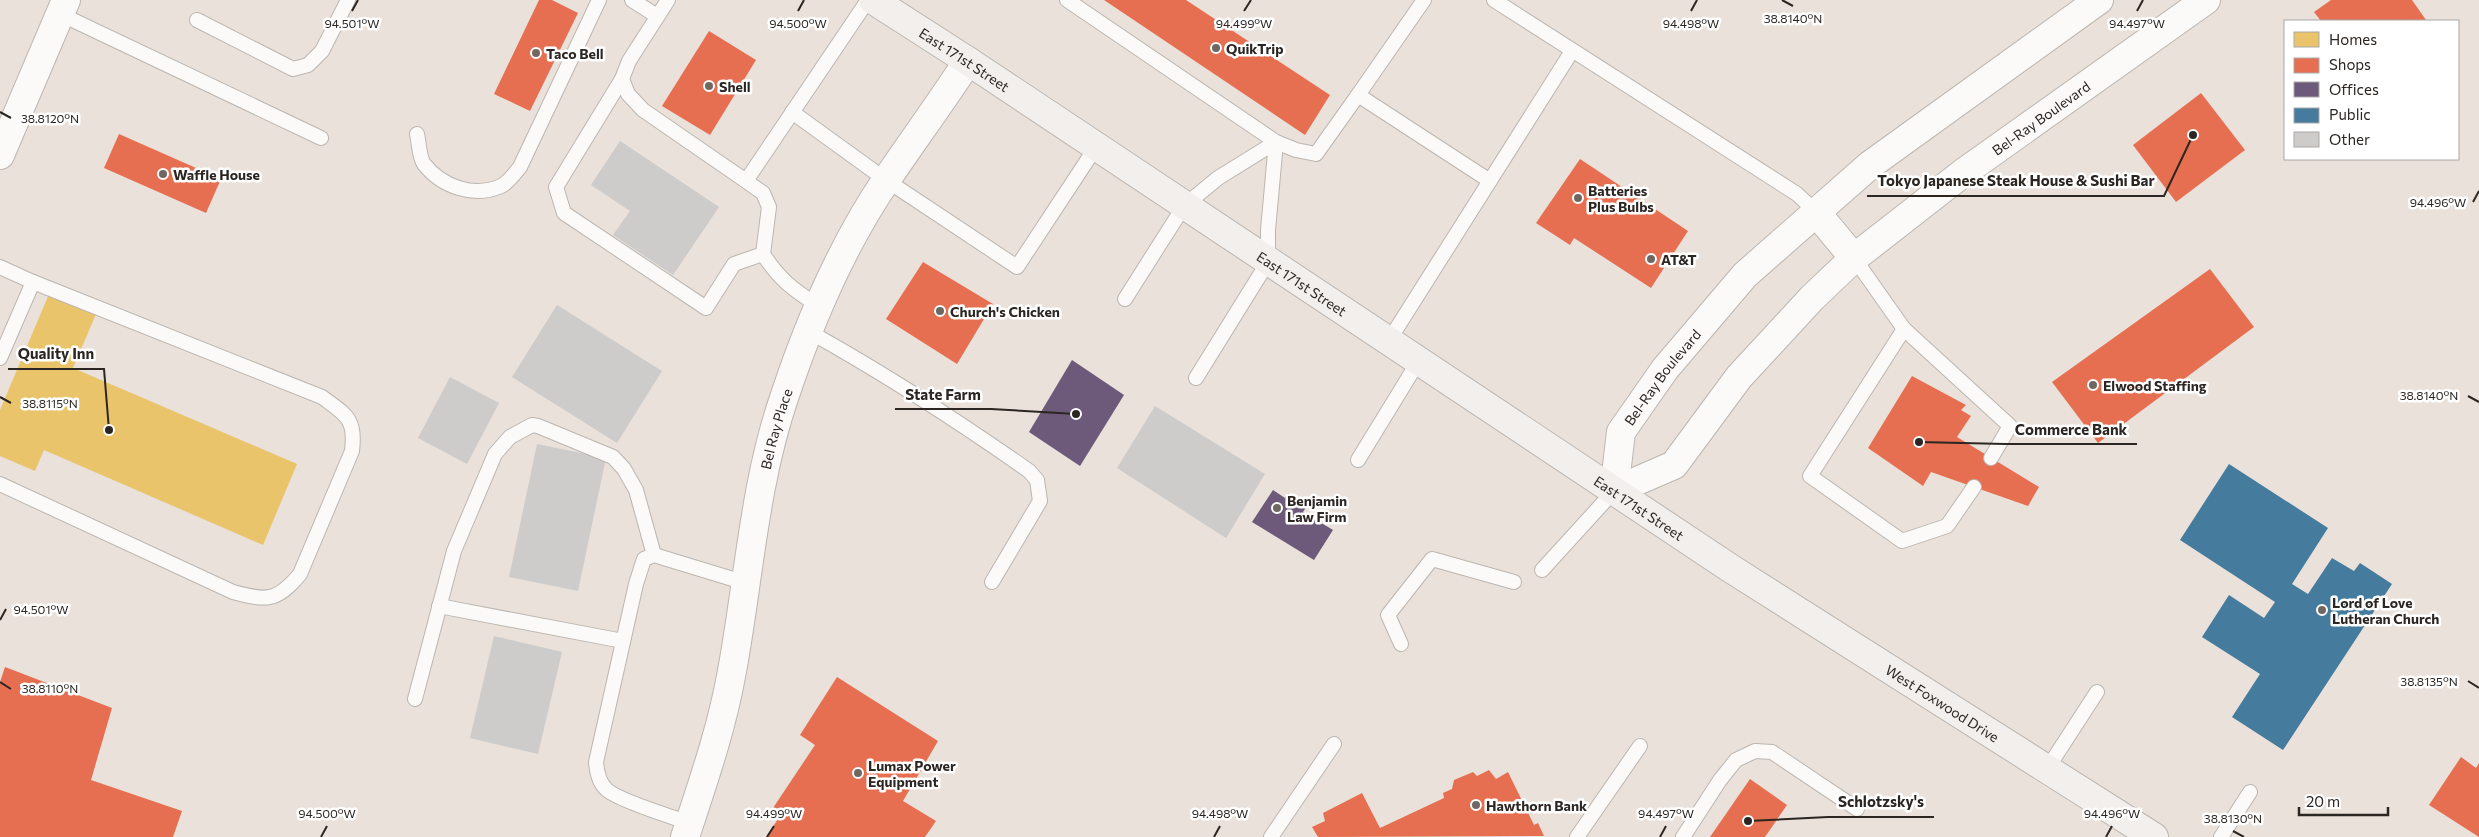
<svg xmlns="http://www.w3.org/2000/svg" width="2479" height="837" viewBox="0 0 2479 837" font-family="Commissioner,sans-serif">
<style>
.homes{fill:#e9c46a}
.shops{fill:#e76f51}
.offices{fill:#6d597a}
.public{fill:#457b9d}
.building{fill:#cdcccb}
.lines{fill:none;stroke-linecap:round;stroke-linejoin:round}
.service-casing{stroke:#bcb6b0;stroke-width:16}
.minor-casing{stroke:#bcb6b0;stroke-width:30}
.tertiary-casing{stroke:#bcb6b0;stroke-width:30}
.secondary-casing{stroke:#bcb6b0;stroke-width:30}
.service{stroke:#fcfaf9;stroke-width:14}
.minor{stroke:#fcfaf9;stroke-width:28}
.tertiary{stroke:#fcfaf9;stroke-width:28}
.secondary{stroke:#f3efec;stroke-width:28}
.ticks{fill:none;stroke:#2c2622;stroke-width:2}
.poi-dot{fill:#6e6762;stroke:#fff;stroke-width:2}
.labels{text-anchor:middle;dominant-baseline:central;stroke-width:5;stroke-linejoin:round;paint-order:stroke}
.poi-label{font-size:14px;font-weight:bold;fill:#2c2622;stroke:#fff;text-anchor:start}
.street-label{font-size:14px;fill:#2c2622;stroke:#fff}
.ticks-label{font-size:12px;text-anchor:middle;fill:#2c2622;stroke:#fff;stroke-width:5;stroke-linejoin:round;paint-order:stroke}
.leader{fill:none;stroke:#2c2622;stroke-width:2}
.callout-dot{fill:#2c2622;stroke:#fff;stroke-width:2}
.callout-label{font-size:15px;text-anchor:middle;font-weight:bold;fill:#2c2622;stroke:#fff;stroke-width:5;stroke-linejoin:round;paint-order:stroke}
</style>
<rect width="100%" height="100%" fill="#e9e1da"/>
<polygon class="homes" points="49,294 96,314 73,368 297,464 263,545 44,450 35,471 0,456 0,410"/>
<g class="shops">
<polygon points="539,0 552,0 578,13 530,111 494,94"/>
<polygon points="1104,0 1186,0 1330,95 1305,135"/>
<polygon points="2331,0 2412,0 2426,20 2321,21 2314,12"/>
<polygon points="709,31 756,60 710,135 662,106"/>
<polygon points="2201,93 2245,150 2176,202 2133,145"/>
<polygon points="119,134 221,179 206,213 104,168"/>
<polygon points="1580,159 1688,231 1651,288 1574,238 1570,245 1536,223"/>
<polygon points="923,262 993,304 957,364 886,319"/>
<polygon points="2210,269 2254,327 2098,443 2052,382"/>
<polygon points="1912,376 1966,405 1961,410 1971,416 1957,437 2039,487 2028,506 1931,472 1923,486 1868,448"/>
<polygon points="5,667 112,708 91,780 182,811 173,837 0,837 0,682"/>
<polygon points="837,677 938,741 903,801 936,821 925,837 766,837 778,819 771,811 815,745 800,735"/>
<polygon points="2461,757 2476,768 2479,763 2479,837 2429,805"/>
<polygon points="1489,770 1496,779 1508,772 1534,825 1538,823 1544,836 1318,837 1312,827 1325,821 1323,813 1362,793 1380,828 1444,798 1443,793 1452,789 1454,780 1473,772 1477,776"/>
<polygon points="1750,779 1787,805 1765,837 1710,837"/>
</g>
<g class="offices">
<polygon points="1072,360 1124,395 1080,466 1029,432"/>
<polygon points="1273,490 1285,498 1288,493 1307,506 1303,512 1333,530 1314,560 1252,522"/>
</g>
<polygon class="public" points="2229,464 2328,528 2292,584 2308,594 2332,558 2354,571 2360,563 2392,584 2283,750 2232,717 2260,674 2202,637 2229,595 2264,618 2275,602 2180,540"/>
<g class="building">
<polygon points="620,141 719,207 673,275 613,235 630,211 591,185"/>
<polygon points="557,305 662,371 617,443 512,377"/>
<polygon points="450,377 499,403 467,464 418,438"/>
<polygon points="1155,406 1265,474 1226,538 1117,468"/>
<polygon points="537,444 606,458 578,591 509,577"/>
<polygon points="494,636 562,652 538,754 470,738"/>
</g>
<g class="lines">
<g class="service-casing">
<g id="service">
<polyline points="632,0 657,16"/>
<polyline points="668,0 629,61 622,79 628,94 643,110 746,181 868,0"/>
<polyline points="1067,0 1276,142 1296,150 1316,154 1358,95"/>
<polyline points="1424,0 1358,95 1490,181"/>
<polyline points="1494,0 1797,194 1815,211"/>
<polyline points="60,14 321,138"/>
<polyline points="197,20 293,69 308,65 322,51 348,0"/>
<polyline points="622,79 556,187 564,213 706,308 734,264 763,254"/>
<polyline points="792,112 886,180 1017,267 1096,147"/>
<path d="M 417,134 C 419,142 419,157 424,164 C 442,187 474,198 501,186 C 508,183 515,173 520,167 L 599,0"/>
<path d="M 746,181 L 763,193 L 769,207 L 763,254 C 779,279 793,290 819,306"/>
<polyline points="1854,258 1904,329 1810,476 1902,541 1947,526 1974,487"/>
<polyline points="0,267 33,282 0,358"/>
<polyline points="1125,299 1184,206 1218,178 1276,142 1268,230 1268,262 1196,378"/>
<polyline points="1904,329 2010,426 1991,458"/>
<path d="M 808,331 C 885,374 958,421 1029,471 L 1037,480 L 1040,501 L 992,582"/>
<polyline points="1388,342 1572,51"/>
<polyline points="1358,460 1418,362"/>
<path d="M 0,484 L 233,592 C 266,601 277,602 300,574 L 352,451 C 356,418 346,415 322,397 L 33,282"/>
<polyline points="1542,570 1614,491"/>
<polyline points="439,606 623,641"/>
<polyline points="1401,644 1388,615 1432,559 1514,582"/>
<polyline points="415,699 454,551 495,454 510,437 532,425 538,426 613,457 624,469 636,490 654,555"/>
<polyline points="2047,769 2097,692"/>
<path d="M 690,823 C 672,817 620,801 607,790 C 599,783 597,773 596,762 L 636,584 L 644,559 L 654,555 L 746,583"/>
<polyline points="1271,837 1334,744"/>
<polyline points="1577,837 1640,746"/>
<polyline points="1683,837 1720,780 1736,760 1755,751 1772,752 1857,809"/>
<polyline points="2221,837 2250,792"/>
</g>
</g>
<g class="minor-casing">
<g id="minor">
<polyline points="1815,211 1854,258"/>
<path id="s1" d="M 1614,491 L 1674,465 L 1739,377 L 1812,298 L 1854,258 L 1963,173 L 2206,0"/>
<path id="s2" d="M 1614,491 L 1621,432 L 1665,369 L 1745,275 L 1870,165 L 2099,0"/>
<path id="s3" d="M 685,837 C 703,782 722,728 732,671 C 749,579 754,484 785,395 C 810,320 842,245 887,179 C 914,139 942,101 968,61"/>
</g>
</g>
<g class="tertiary-casing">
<polyline id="tertiary" points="0,155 66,0"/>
</g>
<g class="secondary-casing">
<g id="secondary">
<path id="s4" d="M 873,0 L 968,61 L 1730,568 L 2154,837"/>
</g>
</g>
<use href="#service" class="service"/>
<use href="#minor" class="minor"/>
<use href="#tertiary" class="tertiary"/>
<use href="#secondary" class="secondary"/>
</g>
<path class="ticks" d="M 1782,0 L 1793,6M 352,11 L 358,0M 798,11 L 804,0M 1244,11 L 1251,0M 1691,11 L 1697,0M 2137,11 L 2143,0M 0,112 L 11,118M 2473,202 L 2479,191M 2468,396 L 2479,402M 0,397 L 11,403M 0,620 L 6,609M 2468,681 L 2479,688M 0,682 L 11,689M 2233,831 L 2244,837M 321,837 L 327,826M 767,837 L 774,826M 1214,837 L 1220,826M 1660,837 L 1666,826M 2106,837 L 2112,826"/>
<g class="poi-dot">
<circle cx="1216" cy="48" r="5"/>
<circle cx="536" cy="53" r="5"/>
<circle cx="709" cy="86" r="5"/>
<circle cx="163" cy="174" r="5"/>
<circle cx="1578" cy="198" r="5"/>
<circle cx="1651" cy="259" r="5"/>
<circle cx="940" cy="311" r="5"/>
<circle cx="2093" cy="385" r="5"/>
<circle cx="1277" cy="508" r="5"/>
<circle cx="2322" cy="610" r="5"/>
<circle cx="858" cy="773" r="5"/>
<circle cx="1476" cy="805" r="5"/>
</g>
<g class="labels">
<g class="poi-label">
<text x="1226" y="48">QuikTrip</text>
<text x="546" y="53">Taco Bell</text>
<text x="719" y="86">Shell</text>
<text x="173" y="174">Waffle House</text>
<text x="1588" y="190">Batteries<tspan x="1588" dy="16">Plus Bulbs</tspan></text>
<text x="1661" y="259">AT&amp;T</text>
<text x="950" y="311">Church's Chicken</text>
<text x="2103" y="385">Elwood Staffing</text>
<text x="1287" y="500">Benjamin<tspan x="1287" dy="16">Law Firm</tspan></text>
<text x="2332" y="602">Lord of Love<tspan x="2332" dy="16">Lutheran Church</tspan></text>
<text x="868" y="765">Lumax Power<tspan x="868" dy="16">Equipment</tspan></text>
<text x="1486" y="805">Hawthorn Bank</text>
</g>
<g class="street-label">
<text stroke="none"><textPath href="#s4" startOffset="109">East 171st Street</textPath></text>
<text stroke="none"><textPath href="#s1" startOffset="574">Bel-Ray Boulevard</textPath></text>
<text stroke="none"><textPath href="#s4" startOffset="514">East 171st Street</textPath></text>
<text stroke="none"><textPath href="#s2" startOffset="128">Bel-Ray Boulevard</textPath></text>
<text stroke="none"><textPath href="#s3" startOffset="419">Bel Ray Place</textPath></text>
<text stroke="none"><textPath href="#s4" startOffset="919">East 171st Street</textPath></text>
<text stroke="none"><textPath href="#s4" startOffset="1280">West Foxwood Drive</textPath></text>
</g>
</g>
<g class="ticks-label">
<text x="1793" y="23">38.8140°N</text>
<text x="352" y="28">94.501°W</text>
<text x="798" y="28">94.500°W</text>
<text x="1244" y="28">94.499°W</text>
<text x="1691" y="28">94.498°W</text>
<text x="2137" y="28">94.497°W</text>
<text x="50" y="123">38.8120°N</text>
<text x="2438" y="207">94.496°W</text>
<text x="2429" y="400">38.8140°N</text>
<text x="50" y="408">38.8115°N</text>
<text x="41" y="614">94.501°W</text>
<text x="2429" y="686">38.8135°N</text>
<text x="50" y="693">38.8110°N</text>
<text x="327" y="818">94.500°W</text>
<text x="774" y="818">94.499°W</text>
<text x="1220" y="818">94.498°W</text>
<text x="1666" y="818">94.497°W</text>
<text x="2112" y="818">94.496°W</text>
<text x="2233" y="823">38.8130°N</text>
</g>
<path class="leader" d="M2193 135L2164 196H1867M109 430L104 369H8M1076 414L991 409H895M1919 442L2005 444H2137M1748 821L1828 817H1934"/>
<g class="callout-dot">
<circle cx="2193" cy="135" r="5"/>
<circle cx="109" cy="430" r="5"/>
<circle cx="1076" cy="414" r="5"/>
<circle cx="1919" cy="442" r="5"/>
<circle cx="1748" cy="821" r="5"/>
</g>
<g class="callout-label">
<text x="2016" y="186">Tokyo Japanese Steak House &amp; Sushi Bar</text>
<text x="56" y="359">Quality Inn</text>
<text x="943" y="400">State Farm</text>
<text x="2071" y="435">Commerce Bank</text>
<text x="1881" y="807">Schlotzsky's</text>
</g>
<rect x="2284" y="20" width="175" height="140" fill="#ffffff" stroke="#aba8a7"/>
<rect x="2294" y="32" width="25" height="15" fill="#e9c46a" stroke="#aba8a7"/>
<text x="2329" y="45" font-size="15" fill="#2c2622">Homes</text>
<rect x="2294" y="58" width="25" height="15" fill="#e76f51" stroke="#aba8a7"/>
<text x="2329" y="70" font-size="15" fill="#2c2622">Shops</text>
<rect x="2294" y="82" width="25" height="15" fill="#6d597a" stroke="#aba8a7"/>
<text x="2329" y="95" font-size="15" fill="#2c2622">Offices</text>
<rect x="2294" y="108" width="25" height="15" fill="#457b9d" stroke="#aba8a7"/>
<text x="2329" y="120" font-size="15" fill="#2c2622">Public</text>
<rect x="2294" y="132" width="25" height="15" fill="#cdcccb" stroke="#aba8a7"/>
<text x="2329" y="145" font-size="15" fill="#2c2622">Other</text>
<path d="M2299 807v8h89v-8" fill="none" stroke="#2c2622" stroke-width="2.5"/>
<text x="2306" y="807" font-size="15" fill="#2c2622" stroke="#ffffff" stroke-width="4" paint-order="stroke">20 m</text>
</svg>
